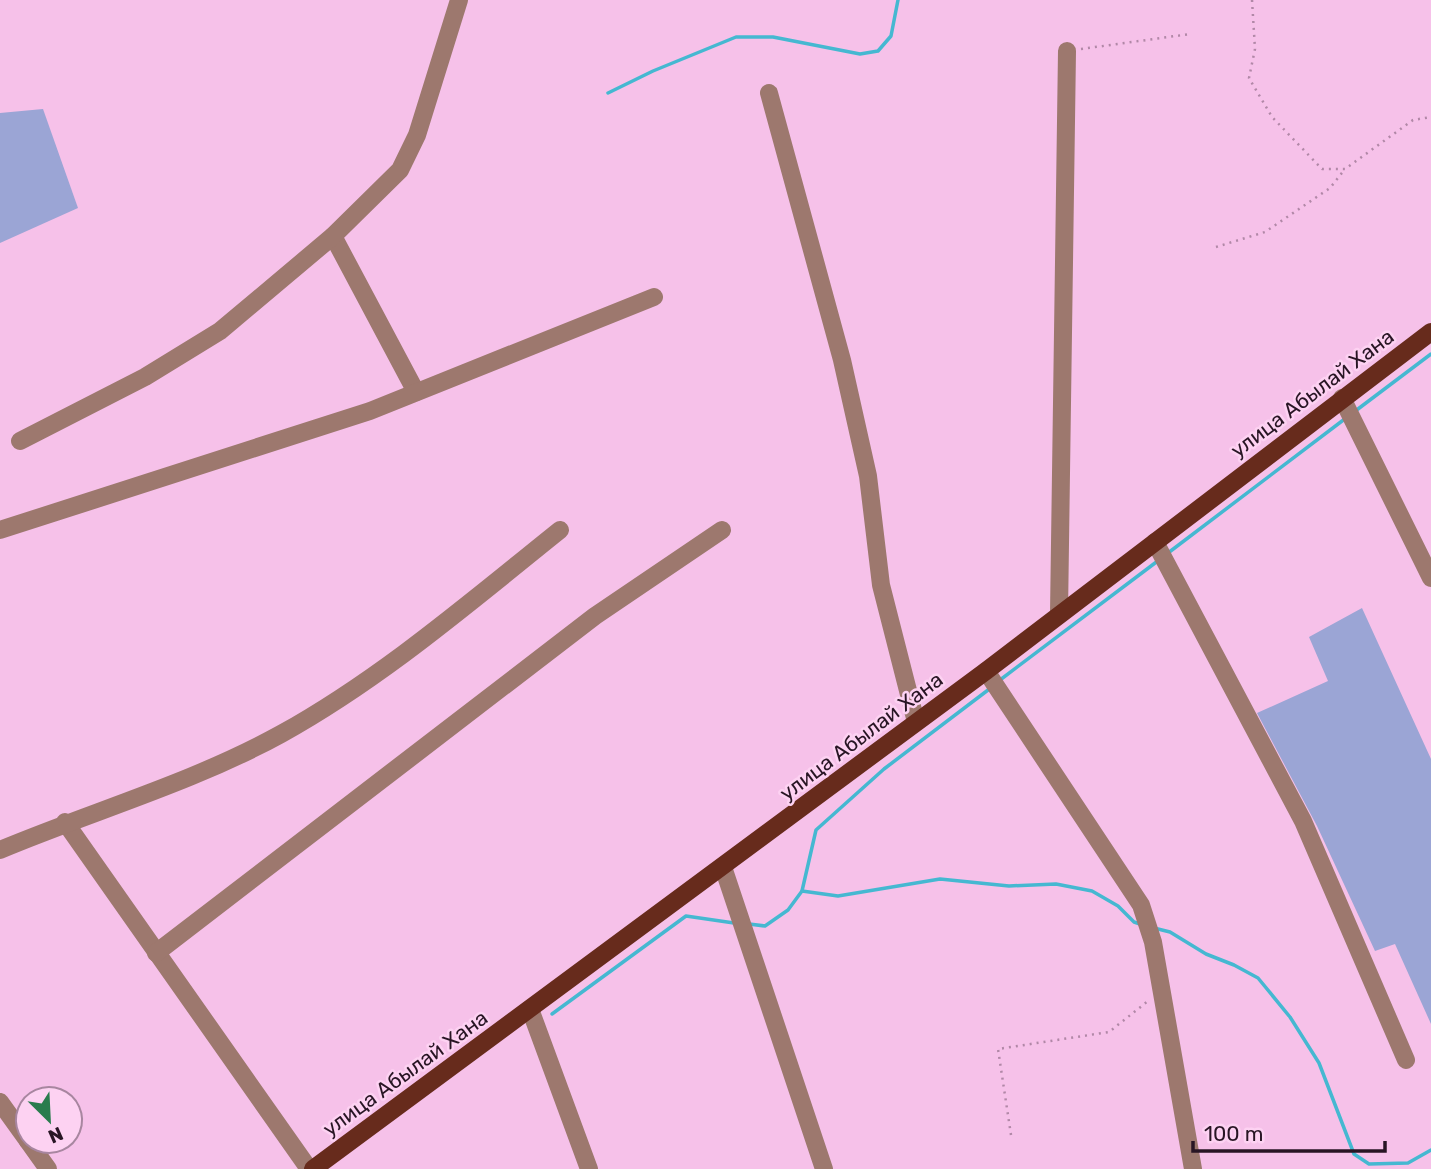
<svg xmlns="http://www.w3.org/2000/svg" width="1431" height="1169" viewBox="0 0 1431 1169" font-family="Rubik,sans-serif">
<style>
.green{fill:#9ba5d5}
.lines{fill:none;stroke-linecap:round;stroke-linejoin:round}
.stream{stroke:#45b8d1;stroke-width:3.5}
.path{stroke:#b188a7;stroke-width:2.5;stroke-dasharray:2 5;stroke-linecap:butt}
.minor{stroke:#9d786e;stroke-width:18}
.major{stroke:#672b1c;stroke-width:18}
.labels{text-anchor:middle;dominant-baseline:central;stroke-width:5;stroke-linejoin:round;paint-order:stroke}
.street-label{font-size:21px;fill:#281524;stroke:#fdd2f2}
</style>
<rect width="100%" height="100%" fill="#f6c1e9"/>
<g class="green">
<polygon points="43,109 78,208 0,243 0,113"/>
<polygon points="1362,608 1431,759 1431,1024 1395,944 1375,951 1317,826 1257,713 1328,681 1309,637"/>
</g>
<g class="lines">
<g class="stream">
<polyline points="608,93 653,71 736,37 773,37 860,54 878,51 891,36 898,0"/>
<polyline points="1354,412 1431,354"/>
<polyline points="1168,553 1346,418"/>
<polyline points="1000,680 1159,560"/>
<polyline points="802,891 838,896 940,879 1009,886 1056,884 1092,891 1118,906 1134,922 1140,924"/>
<polyline points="749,924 765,926 788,910 802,891 816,830 884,769 992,687"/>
<polyline points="1154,928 1170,932 1206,954 1234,965 1258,978 1290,1017 1319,1063 1354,1154 1369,1164 1408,1163 1431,1150"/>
<polyline points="552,1014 686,916 734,923"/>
</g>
<g class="path">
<polyline points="1252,0 1255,49 1249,78 1272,117 1322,169 1345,169 1413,120 1431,117"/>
<polyline points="1081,49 1190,34"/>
<polyline points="1216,247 1265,232 1330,188 1345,169"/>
<polyline points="1011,1135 998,1049 1109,1032 1148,1001"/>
</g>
<g class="minor">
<polyline points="769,93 842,360 868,476 881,585 916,722"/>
<polyline points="333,236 416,392"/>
<polyline points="1342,398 1431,578"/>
<polyline points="20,441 145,377 220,331 333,236 400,170 417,135 459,0"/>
<polyline points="0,530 370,411 654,297"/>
<polyline points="1155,542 1303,821 1406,1060"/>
<polyline points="1059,614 1067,51"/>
<polyline points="986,671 1141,905 1153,942 1193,1169"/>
<polyline points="65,822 309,1169"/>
<path d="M 0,850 C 93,811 192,783 281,734 C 382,678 470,602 560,530"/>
<polyline points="723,867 824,1169"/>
<polyline points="156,953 595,616 722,530"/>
<polyline points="530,1009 589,1169"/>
<polyline points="0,1102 28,1141"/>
<polyline points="28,1141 48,1169"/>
</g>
<polyline class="major" points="313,1169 986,671 1431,332"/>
</g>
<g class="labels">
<g class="street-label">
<text transform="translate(1312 393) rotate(-37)">улица Абылай Хана</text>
<text transform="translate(861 736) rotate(-37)">улица Абылай Хана</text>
<text transform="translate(405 1073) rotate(-36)">улица Абылай Хана</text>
</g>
</g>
<g transform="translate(49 1120) rotate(156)"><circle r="33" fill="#fdd2f2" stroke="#a886a0" stroke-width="2"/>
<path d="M0-5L12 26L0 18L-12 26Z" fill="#2a7c4d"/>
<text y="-10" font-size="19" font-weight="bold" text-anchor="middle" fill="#281524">N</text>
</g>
<path d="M1193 1141v10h192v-10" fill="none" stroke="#281524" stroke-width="3.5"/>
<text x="1204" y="1141" font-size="21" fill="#281524" stroke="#fdd2f2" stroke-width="5" paint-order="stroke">100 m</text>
</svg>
